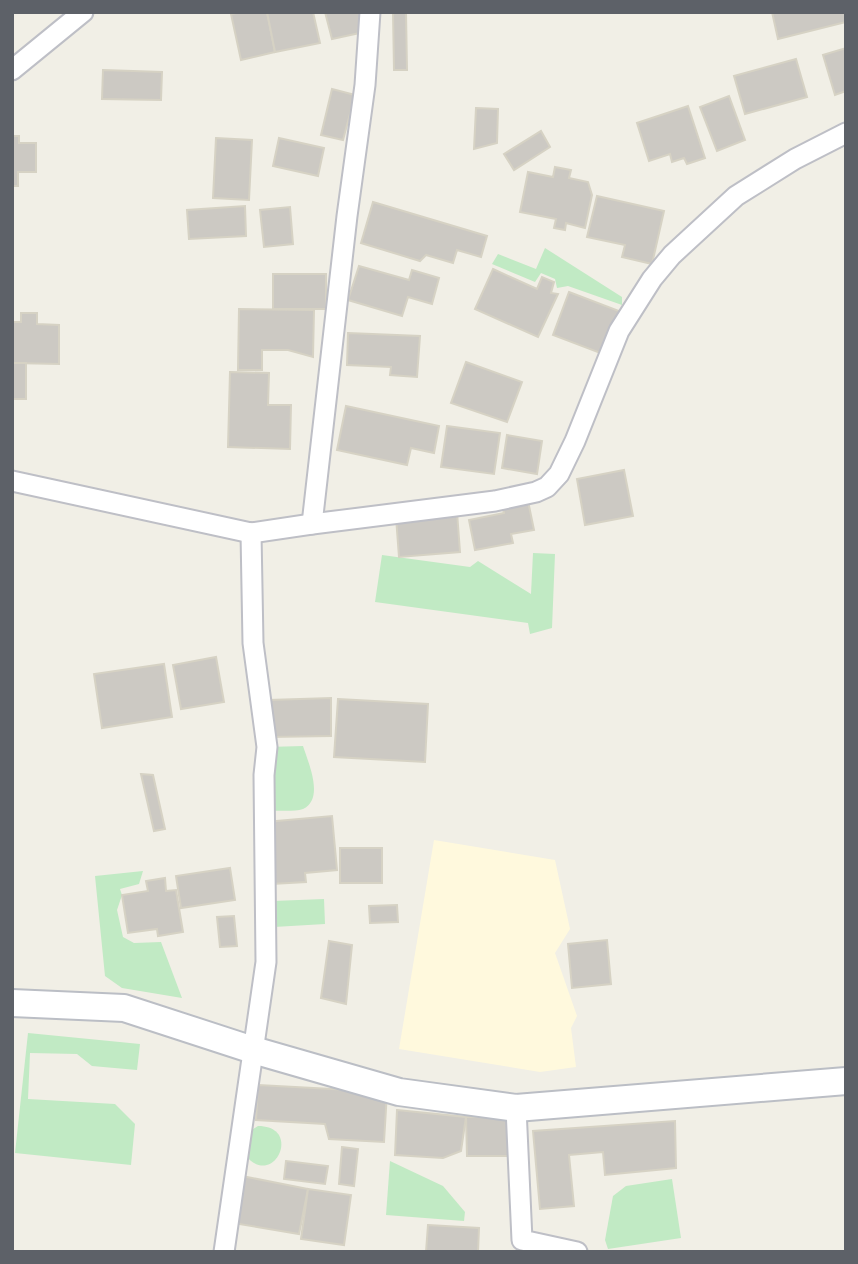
<svg xmlns="http://www.w3.org/2000/svg" width="858" height="1264" viewBox="0 0 858 1264" font-family="Barlow,sans-serif">
<style>
.commercial{fill:#fff9dd}
.green{fill:#c1eac4}
.building{fill:#ccc9c3;stroke:#d6d2c4;stroke-width:2}
.lines{fill:none;stroke-linecap:round;stroke-linejoin:round}
.street-casing{stroke:#bebfc6;stroke-width:23}
.secondary-casing{stroke:#bbbec5;stroke-width:30}
.street{stroke:#fff;stroke-width:19}
.secondary{stroke:#fff;stroke-width:26}
</style>
<rect width="100%" height="100%" fill="#f1efe6"/>
<polygon class="commercial" points="434,840 555,860 570,929 555,953 577,1016 571,1028 576,1067 540,1072 399,1049"/>
<g class="green">
<polygon points="545,248 622,297 622,305 568,286 557,288 555,279 541,273 535,282 492,264 498,254 536,269"/>
<polygon points="533,553 555,554 552,628 530,634 528,623 375,602 382,555 470,567 478,561 531,594"/>
<path d="M 303,746 C 308,762 325,799 303,809 C 294,812 279,810 269,811 L 267,747 Z"/>
<polygon points="143,871 139,884 120,889 122,895 117,910 123,937 134,943 161,942 182,998 122,988 105,976 95,876"/>
<polygon points="324,899 325,924 274,927 273,901"/>
<polygon points="28,1033 140,1044 137,1070 92,1066 77,1054 30,1053 28,1099 115,1104 135,1124 131,1165 15,1153"/>
<path d="M 258,1126 C 303,1126 274,1189 246,1156 L 247,1133 Z"/>
<polygon points="390,1161 443,1186 465,1212 464,1221 386,1215"/>
<polygon points="672,1179 681,1238 608,1249 605,1240 613,1196 626,1186"/>
</g>
<g class="building">
<polygon points="241,12 267,12 275,52 241,60 231,14"/>
<polygon points="267,12 313,12 320,43 275,52"/>
<polygon points="325,12 364,12 369,31 332,39"/>
<polygon points="393,12 406,12 407,70 394,70"/>
<polygon points="772,12 846,12 846,22 778,39"/>
<polygon points="846,48 846,91 835,95 823,55"/>
<polygon points="796,59 807,97 745,114 734,76"/>
<polygon points="103,70 162,72 161,100 102,99"/>
<polygon points="332,89 355,95 343,140 321,135"/>
<polygon points="729,96 745,140 717,151 700,107"/>
<polygon points="688,106 705,158 687,164 684,158 672,162 670,154 649,161 637,123"/>
<polygon points="476,108 498,109 497,143 474,149"/>
<polygon points="541,131 550,147 514,170 504,154"/>
<polygon points="12,136 19,136 19,143 36,143 36,172 18,172 18,186 12,186"/>
<polygon points="216,138 252,140 249,200 213,198"/>
<polygon points="279,138 324,148 318,176 273,166"/>
<polygon points="555,167 571,170 569,178 588,182 592,195 585,228 566,223 565,230 554,228 556,219 520,212 528,172 553,177"/>
<polygon points="597,196 664,211 652,264 622,257 625,245 587,237"/>
<polygon points="373,202 487,236 481,257 457,250 453,263 426,255 420,261 361,243"/>
<polygon points="245,206 246,236 189,239 187,210"/>
<polygon points="290,207 293,244 264,247 260,210"/>
<polygon points="359,266 409,280 412,270 439,278 432,304 408,297 402,316 348,300"/>
<polygon points="493,269 537,289 542,277 554,282 551,293 558,294 538,337 475,309"/>
<rect x="273" y="274" width="53" height="35"/>
<polygon points="569,292 619,311 603,354 553,335"/>
<polygon points="239,309 314,310 313,357 288,350 262,350 262,370 238,370"/>
<polygon points="21,313 37,313 37,324 59,325 59,364 12,363 12,322 21,322"/>
<polygon points="348,333 420,336 417,377 390,375 391,367 347,365"/>
<polygon points="466,362 522,382 507,422 451,403"/>
<rect x="12" y="363" width="14" height="36"/>
<polygon points="230,372 269,373 268,405 291,405 290,449 228,447"/>
<polygon points="346,406 439,426 434,453 411,448 407,465 337,450"/>
<polygon points="447,426 500,433 494,474 441,467"/>
<polygon points="507,435 542,441 537,474 502,468"/>
<polygon points="624,470 633,516 585,525 577,479"/>
<polygon points="528,501 534,530 511,534 513,543 475,550 469,520 504,513 502,506"/>
<polygon points="457,512 460,552 399,557 396,517"/>
<polygon points="216,657 224,702 181,709 173,665"/>
<polygon points="164,664 172,717 102,728 94,674"/>
<polygon points="331,698 331,736 269,737 269,700"/>
<polygon points="338,699 428,704 425,762 334,757"/>
<polygon points="141,774 153,775 165,829 154,831"/>
<polygon points="332,816 337,870 305,873 306,882 272,884 266,822"/>
<rect x="340" y="848" width="42" height="35"/>
<polygon points="230,868 235,900 181,908 176,876"/>
<polygon points="165,878 166,891 176,890 183,932 158,936 157,929 128,933 122,895 148,891 146,881"/>
<polygon points="397,905 398,922 370,923 369,906"/>
<polygon points="234,916 237,946 220,947 217,917"/>
<polygon points="607,940 611,984 572,988 568,944"/>
<polygon points="329,941 352,945 346,1004 321,998"/>
<polygon points="258,1085 387,1092 384,1142 329,1139 325,1124 256,1120"/>
<polygon points="397,1110 466,1117 461,1151 443,1158 395,1155"/>
<polygon points="507,1116 508,1156 467,1156 466,1117"/>
<polygon points="675,1121 676,1168 605,1175 603,1152 569,1155 574,1206 540,1209 533,1131"/>
<polygon points="342,1147 358,1149 354,1186 339,1184"/>
<polygon points="286,1161 328,1166 325,1184 284,1179"/>
<polygon points="242,1176 308,1189 299,1234 233,1223"/>
<polygon points="308,1189 351,1195 344,1245 301,1239"/>
<polygon points="428,1225 479,1228 478,1252 426,1252"/>
</g>
<g class="lines">
<g class="street-casing">
<g id="street">
<polyline points="12,70 83,12"/>
<polyline points="12,481 251,533 312,524 495,501 536,492 547,487 559,474 575,441 619,331 652,279 672,255 736,196 795,159 846,133"/>
<polyline points="312,524 347,216 365,85 370,12"/>
<polyline points="516,1108 522,1240 577,1252"/>
<polyline points="224,1252 266,962 264,775 267,747 253,643 251,533"/>
</g>
</g>
<g class="secondary-casing">
<polyline id="secondary" points="12,1003 124,1008 253,1050 399,1092 516,1108 846,1081"/>
</g>
<use href="#street" class="street"/>
<use href="#secondary" class="secondary"/>
</g>
<rect width="858" height="1264" fill="none" stroke="#5d6168" stroke-width="28"/>
</svg>
